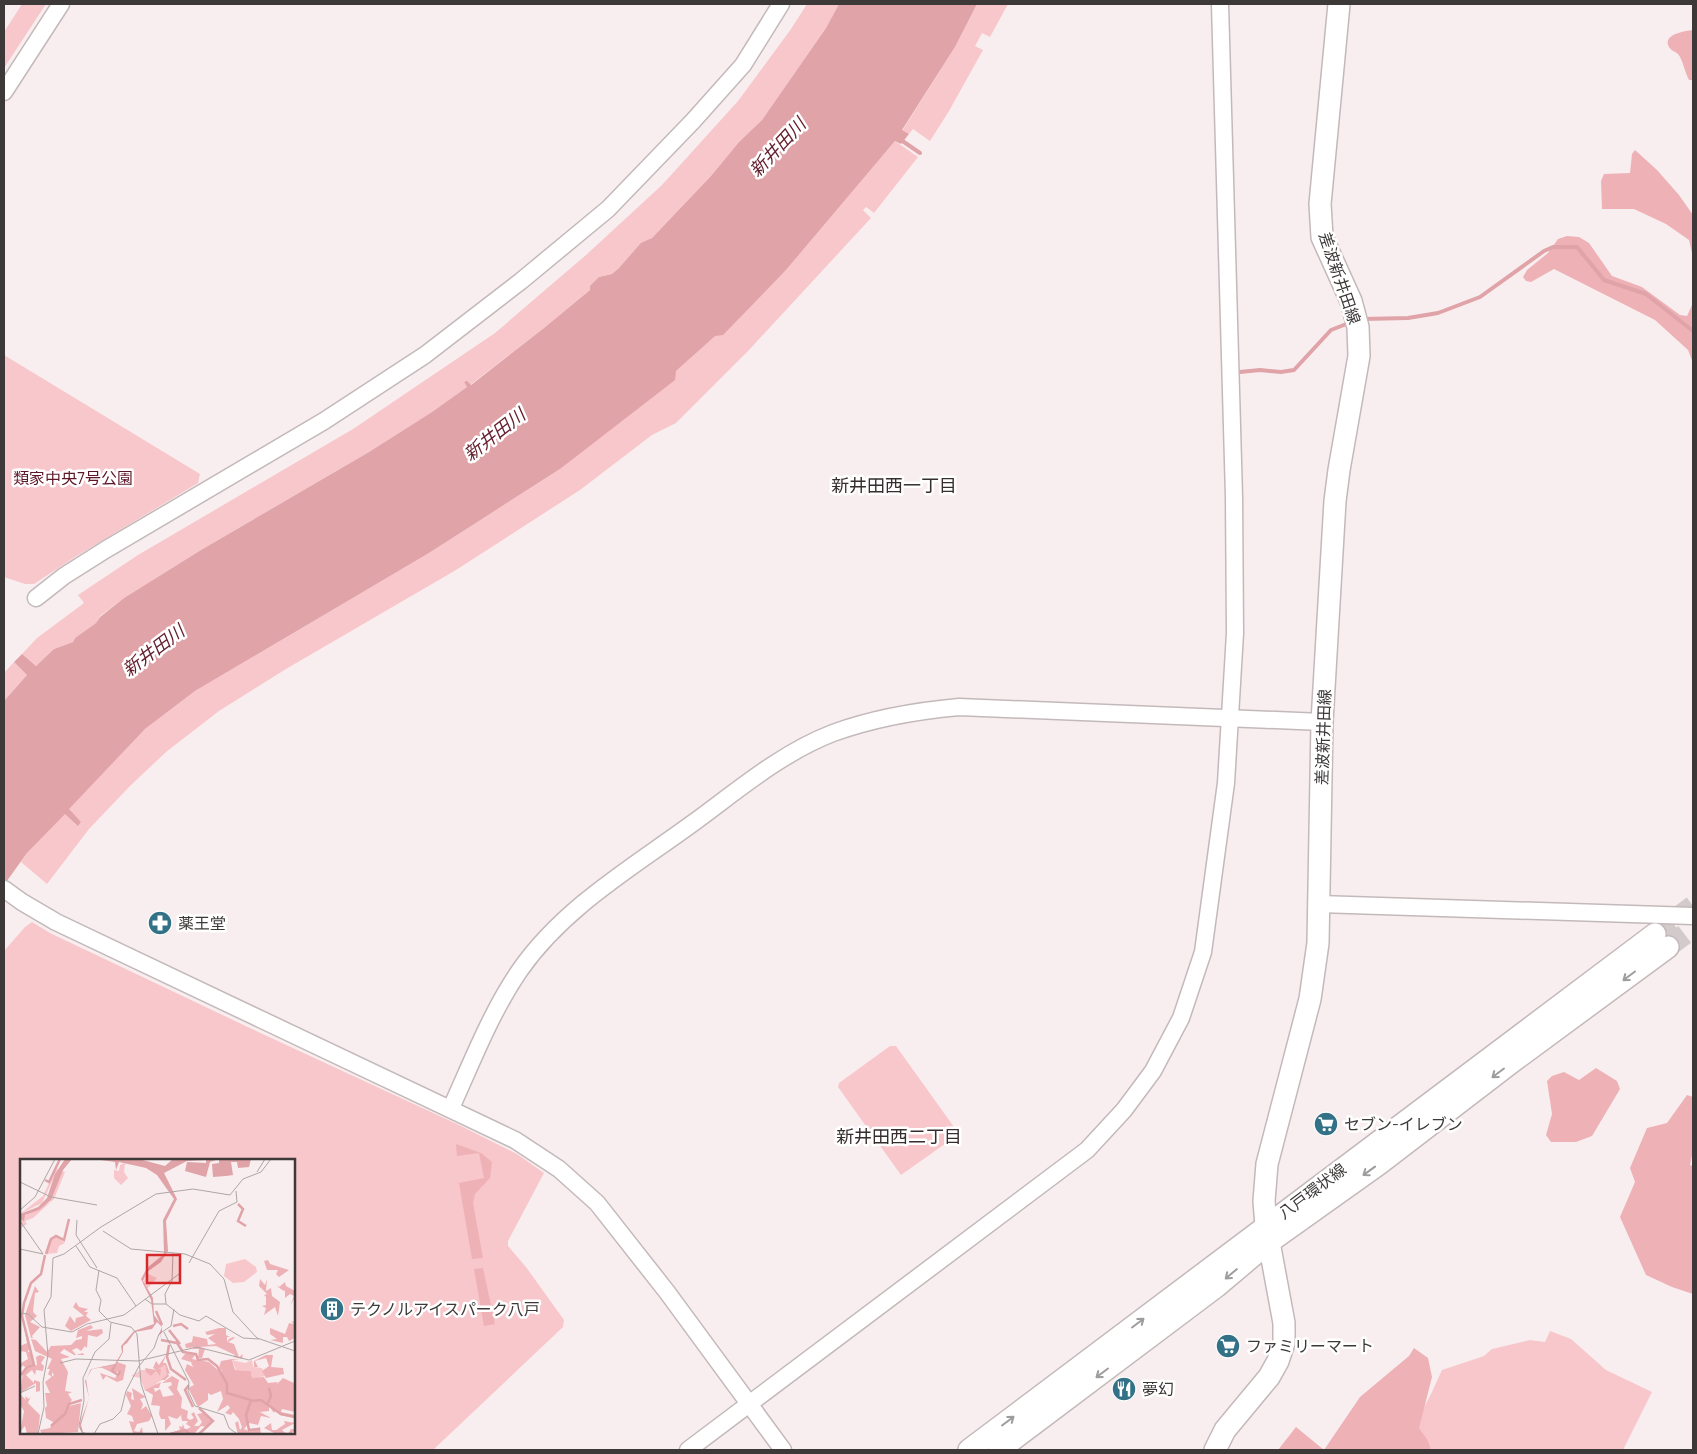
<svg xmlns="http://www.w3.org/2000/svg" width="1697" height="1454" viewBox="0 0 1697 1454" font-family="Manrope,'Noto Sans JP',sans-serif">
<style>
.green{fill:#f8c7cb;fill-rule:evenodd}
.forest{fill:#eeb1b6}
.water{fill:#dfa3a8}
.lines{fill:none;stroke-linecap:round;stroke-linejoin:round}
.stream{stroke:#dfa3a8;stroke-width:4}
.major-tunnel{stroke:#d3cacb;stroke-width:21;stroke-dasharray:21 11;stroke-linecap:butt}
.minor-casing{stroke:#c4b9ba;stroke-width:19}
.major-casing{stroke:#c4b9ba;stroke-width:24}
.minor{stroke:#fff;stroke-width:16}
.major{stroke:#fff;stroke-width:21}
.oneway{stroke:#9e9c9c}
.labels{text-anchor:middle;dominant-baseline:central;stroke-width:5;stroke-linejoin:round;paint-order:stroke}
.street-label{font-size:16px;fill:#3d3939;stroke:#fff}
.park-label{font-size:16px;fill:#5f1827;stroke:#fff}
.poi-label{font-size:16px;fill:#3d3939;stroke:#fff;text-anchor:start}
.water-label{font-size:18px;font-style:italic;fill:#631c2a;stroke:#fff}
.neighbourhood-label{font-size:18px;fill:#362d2e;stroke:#fff}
.inset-river{fill:none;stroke:#dfa3a8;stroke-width:2.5}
.inset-road{fill:none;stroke:#aea6a6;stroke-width:1}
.view{fill:#d62828;fill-opacity:0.15;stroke:#d62828;stroke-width:2.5}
.inset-edge{fill:none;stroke:#3d3939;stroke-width:2.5}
</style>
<rect width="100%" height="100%" fill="#f9eeef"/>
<g class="green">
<polygon points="22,4 46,4 4,68 4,32"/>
<polygon points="807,4 839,4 826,28 762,120 739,142 711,176 652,238 641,244 619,268 612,274 599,277 591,289 544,328 470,385 464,382 467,387 432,412 369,452 201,550 124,598 100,616 96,623 75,638 73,642 54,649 36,666 22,654 37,638 84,603 78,595 138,555 353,429 495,333 586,255 662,185 738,101 791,29"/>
<polygon points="977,4 1008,4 990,37 982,33 975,46 983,50 949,111 930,141 913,129 909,134 902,131 955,47"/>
<polygon points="895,141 918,157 874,213 866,207 863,210 871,218 749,350 676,423 652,435 580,490 456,570 286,669 219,711 166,752 129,787 89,829 47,884 21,862 27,853 65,813 78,825 81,822 68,809 145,729 195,691 429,553 560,469 676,371 786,270"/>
<polygon points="4,355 200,474 198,483 75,557 34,584 25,584 4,577"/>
<polygon points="14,662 27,675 4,701 4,673"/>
<path d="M 32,922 L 50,933 L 252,1029 L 457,1124 L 517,1154 L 544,1173 L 508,1241 L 508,1246 L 526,1267 L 564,1320 L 563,1327 L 433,1450 L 4,1450 L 4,951 L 25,927 ZM 21,1160 L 294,1160 L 294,1433 L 21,1433 Z"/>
<polygon points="890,1046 896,1046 959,1134 901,1175 838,1087 839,1083"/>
<polygon points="1550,1331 1571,1339 1606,1370 1652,1392 1623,1450 1418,1450 1413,1428 1431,1394 1442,1370 1484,1356 1492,1349 1530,1340 1545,1342"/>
</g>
<g class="forest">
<path d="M 1693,30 L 1693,80 L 1689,80 C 1685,73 1683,60 1678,54 C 1675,51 1671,51 1669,47 C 1662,34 1685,31 1693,30 Z"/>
<polygon points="1635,150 1657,170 1679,195 1693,215 1693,257 1689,240 1666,224 1634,209 1602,209 1601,181 1604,174 1630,173 1632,154"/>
<polygon points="1567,236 1579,237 1589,243 1612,276 1642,287 1680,315 1687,316 1693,303 1693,363 1688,350 1655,320 1554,269 1531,282 1526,281 1523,277 1527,270 1548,253 1558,239"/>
<polygon points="1596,1068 1617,1081 1620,1089 1592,1136 1576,1142 1551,1142 1546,1135 1552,1114 1547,1081 1552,1076 1564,1072 1579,1080"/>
<polygon points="1687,1095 1693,1097 1693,1151 1690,1165 1693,1166 1693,1294 1672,1287 1646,1275 1620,1217 1635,1182 1630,1168 1647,1128 1667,1123"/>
<polygon points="456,1144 481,1153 492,1162 490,1178 475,1194 473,1203 483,1258 472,1259 459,1183 484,1178 479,1153 457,1156"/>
<polygon points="483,1268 495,1324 484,1326 474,1269"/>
<polygon points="1414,1348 1428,1358 1432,1377 1419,1428 1428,1441 1431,1450 1278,1450 1296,1427 1324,1450 1360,1397 1409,1356"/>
</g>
<polygon class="water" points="839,4 977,4 955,47 902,130 909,134 901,144 895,141 786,270 723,335 715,336 676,371 675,380 560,469 429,553 195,691 145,729 69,809 81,822 78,826 65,814 27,853 4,885 4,701 27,675 14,662 22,654 36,666 54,649 73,642 75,638 96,623 100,617 124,598 201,550 369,452 432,412 467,387 464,382 467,381 471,385 544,328 590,290 590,286 599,277 612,274 619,268 641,243 652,238 711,176 739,142 762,120 826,28"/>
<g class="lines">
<g class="stream">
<polyline points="901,140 920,153"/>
<polyline points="1363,319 1408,318 1438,313 1480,297 1544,251 1553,247 1577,247 1604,280 1646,294 1693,331"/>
<polyline points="1240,372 1260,370 1281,372 1294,370 1331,330 1349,323"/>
</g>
<g class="major-tunnel">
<polyline points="1655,934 1693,906"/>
<polyline points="1668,947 1693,928"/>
</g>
<g class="minor-casing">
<g id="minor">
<polyline points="4,92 61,4"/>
<polyline points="36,598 64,576 105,550 324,421 425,355 521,281 608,209 693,121 743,65 781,4"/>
<polyline points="4,889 22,902 56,922 515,1140 559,1169 597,1203 667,1292 783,1450"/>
<polyline points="1319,904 1693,916"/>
<path d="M 451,1108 C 472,1062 491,1012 520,970 C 564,907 633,867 693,823 C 737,791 781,753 833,733 C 874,718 915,711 959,707 L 1322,722"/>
<polyline points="688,1450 1087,1150 1124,1110 1153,1071 1181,1018 1203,952 1226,783 1235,633 1234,497 1220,4"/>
</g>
</g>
<g class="major-casing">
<g id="major">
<polyline points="969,1450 1655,934"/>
<polyline points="999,1450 1217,1286 1268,1243 1379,1164 1512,1062 1668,947"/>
<polyline points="1215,1450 1225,1430 1269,1377 1278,1361 1284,1343 1284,1323 1266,1226 1264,1201 1267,1164 1310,999 1318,943 1322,722 1335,501 1339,470 1359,356 1358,327 1351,301 1322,237 1320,204 1339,4"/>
</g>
</g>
<use href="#minor" class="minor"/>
<use href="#major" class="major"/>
</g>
<defs><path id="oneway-shaft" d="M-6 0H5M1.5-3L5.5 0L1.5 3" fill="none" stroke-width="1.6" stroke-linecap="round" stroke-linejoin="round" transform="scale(1.25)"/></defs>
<g class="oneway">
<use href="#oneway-shaft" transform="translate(1629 976) rotate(143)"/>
<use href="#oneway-shaft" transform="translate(1498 1073) rotate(143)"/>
<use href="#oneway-shaft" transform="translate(1369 1171) rotate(144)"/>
<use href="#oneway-shaft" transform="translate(1231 1274) rotate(140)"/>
<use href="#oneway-shaft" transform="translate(1138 1323) rotate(-37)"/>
<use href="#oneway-shaft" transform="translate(1102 1373) rotate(143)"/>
<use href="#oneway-shaft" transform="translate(1008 1421) rotate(-37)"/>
</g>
<defs>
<g id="pharmacy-disc" transform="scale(1.25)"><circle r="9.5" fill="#327186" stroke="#fff"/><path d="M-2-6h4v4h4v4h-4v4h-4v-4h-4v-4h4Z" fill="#fff"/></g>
<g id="supermarket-disc" transform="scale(1.25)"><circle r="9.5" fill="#327186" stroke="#fff"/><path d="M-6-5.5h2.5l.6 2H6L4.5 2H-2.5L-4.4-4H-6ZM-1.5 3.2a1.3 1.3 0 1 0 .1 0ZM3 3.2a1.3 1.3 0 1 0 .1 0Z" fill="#fff"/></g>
<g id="building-disc" transform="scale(1.25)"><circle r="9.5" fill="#327186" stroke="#fff"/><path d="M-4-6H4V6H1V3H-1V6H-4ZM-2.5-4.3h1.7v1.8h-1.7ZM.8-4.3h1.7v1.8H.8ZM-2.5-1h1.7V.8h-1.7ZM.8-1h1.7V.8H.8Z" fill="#fff"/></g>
<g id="restaurant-disc" transform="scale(1.25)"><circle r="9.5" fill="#327186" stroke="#fff"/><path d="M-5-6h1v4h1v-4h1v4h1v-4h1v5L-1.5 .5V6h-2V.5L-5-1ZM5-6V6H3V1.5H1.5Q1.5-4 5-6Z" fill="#fff"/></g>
</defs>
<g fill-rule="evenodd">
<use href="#pharmacy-disc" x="160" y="923"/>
<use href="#supermarket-disc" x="1326" y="1124"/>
<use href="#building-disc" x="332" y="1309"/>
<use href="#supermarket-disc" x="1228" y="1346"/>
<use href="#restaurant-disc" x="1124" y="1389"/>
</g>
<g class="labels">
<g class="street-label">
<text transform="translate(1340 278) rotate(71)">差波新井田線</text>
<text transform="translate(1323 737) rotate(-88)">差波新井田線</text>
<text transform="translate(1312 1191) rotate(-37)">八戸環状線</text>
</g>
<g class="park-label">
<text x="73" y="478">類家中央7号公園</text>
</g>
<g class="poi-label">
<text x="178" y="923">薬王堂</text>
<text x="1344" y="1124">セブン-イレブン</text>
<text x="350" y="1309">テクノルアイスパーク八戸</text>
<text x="1246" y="1346">ファミリーマート</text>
<text x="1142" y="1389">夢幻</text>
</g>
<g class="water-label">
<text transform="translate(777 147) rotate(-47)">新井田川</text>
<text transform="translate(494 434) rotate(-38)">新井田川</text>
<text transform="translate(153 650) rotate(-37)">新井田川</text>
</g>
<g class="neighbourhood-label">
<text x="894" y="485">新井田西一丁目</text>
<text x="899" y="1136">新井田西二丁目</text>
</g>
</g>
<g transform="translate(20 1159)">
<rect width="275" height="275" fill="#f9eeef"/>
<path d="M 105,4 L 104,13 L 108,19 L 101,26 L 94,19 L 94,11 L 99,12 L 100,6 ZM 38,10 L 22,44 L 0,55 L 23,37 L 35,11 ZM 42,12 L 45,13 L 34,40 L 13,59 L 5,62 L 7,65 L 0,70 L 0,60 L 4,57 L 30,43 ZM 37,77 L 45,84 L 39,87 L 37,94 L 26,95 L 29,81 ZM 225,100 L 236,108 L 237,113 L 224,123 L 213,124 L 204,117 L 206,105 ZM 126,114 L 137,119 L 127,130 L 130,135 L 123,125 ZM 212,201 L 225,204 L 232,201 L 233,208 L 242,209 L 245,217 L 232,220 L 231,212 L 216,211 ZM 144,205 L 149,217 L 137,224 L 133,231 L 125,232 L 120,219 L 111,217 L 121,211 L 136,211 Z" fill="#f8c7cb"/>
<path d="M 248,101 L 250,105 L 269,111 L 259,118 L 256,115 L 258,111 L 247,111 L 244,102 ZM 240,120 L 245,126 L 247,120 L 246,132 L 251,129 L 252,137 L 260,143 L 258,157 L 255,148 L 244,156 L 246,149 L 242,147 L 246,146 L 246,138 L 244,136 L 247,135 L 239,127 ZM 265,123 L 266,127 L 275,132 L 275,138 L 270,147 L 274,137 L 270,135 L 265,139 L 265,132 L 262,131 L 261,130 L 258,128 L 256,126 L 259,128 ZM 15,127 L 19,133 L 15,134 L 13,153 L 17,157 L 10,163 L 20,168 L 12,177 L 13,179 L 11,179 L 5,156 ZM 56,143 L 59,148 L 68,150 L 64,153 L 68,153 L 66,157 L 71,161 L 51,172 L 45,167 L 50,157 L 55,164 L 56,159 L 64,157 L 53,148 ZM 3,158 L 11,192 L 9,190 L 8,193 L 11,193 L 13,205 L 4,208 L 3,206 L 0,210 L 1,204 L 8,200 L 6,193 L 0,192 L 0,187 L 7,184 ZM 271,162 L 275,163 L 275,179 L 269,182 L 267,178 L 263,178 L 263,184 L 250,181 L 257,180 L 250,175 L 250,169 L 265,175 L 269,164 L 274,165 ZM 71,166 L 73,169 L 66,172 L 82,170 L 83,174 L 77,178 L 68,176 L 67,189 L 65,187 L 61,192 L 57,189 L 52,191 L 56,196 L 63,194 L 64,196 L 54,196 L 44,190 L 40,194 L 50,198 L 41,200 L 48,213 L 45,232 L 52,233 L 48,235 L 52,241 L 45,251 L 45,256 L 49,247 L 61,244 L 58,273 L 22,275 L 20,271 L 30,269 L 33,263 L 26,259 L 25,249 L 27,247 L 25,234 L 30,234 L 25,223 L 34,216 L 32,213 L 32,218 L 28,215 L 30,210 L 27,210 L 32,200 L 15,192 L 11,180 L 16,181 L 27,193 L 31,187 L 51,186 L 56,181 L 62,180 L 62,177 L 56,179 L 58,171 ZM 199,169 L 206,169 L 206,176 L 210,178 L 207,178 L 207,183 L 209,180 L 213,178 L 215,179 L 208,183 L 214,185 L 219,198 L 223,195 L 222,200 L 213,198 L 215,196 L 196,187 L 179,188 L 185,190 L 182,199 L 178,199 L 179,190 L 172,190 L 176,188 L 166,189 L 165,185 L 172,183 L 173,177 L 187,180 L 188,186 L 196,185 L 188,179 L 195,175 L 187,176 L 185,173 ZM 165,195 L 176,195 L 172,200 L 189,203 L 200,213 L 202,212 L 199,209 L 201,202 L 212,200 L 220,201 L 212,201 L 215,211 L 231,212 L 232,219 L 244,218 L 248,224 L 258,223 L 256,226 L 263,219 L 274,224 L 275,253 L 262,250 L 261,253 L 275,256 L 275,259 L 260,256 L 256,250 L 254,254 L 249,247 L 249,252 L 240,253 L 251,259 L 241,257 L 238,266 L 229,264 L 224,270 L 229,272 L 240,268 L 241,275 L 218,275 L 215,264 L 218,262 L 220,271 L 222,268 L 219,260 L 213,253 L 211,256 L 205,254 L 210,249 L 208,246 L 197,253 L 203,240 L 201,232 L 191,236 L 188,234 L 188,241 L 178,248 L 168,229 L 174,226 L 165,211 L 167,205 L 173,208 L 171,203 L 161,200 ZM 20,196 L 25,198 L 21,204 L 24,207 L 23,212 L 16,211 L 15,216 L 12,211 L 6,216 L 14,224 L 14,221 L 20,223 L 20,232 L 16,233 L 16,224 L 0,234 L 3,214 L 6,209 L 17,206 L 16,198 ZM 146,196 L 143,204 L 146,204 L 150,215 L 147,214 L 149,217 L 145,221 L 141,221 L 147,216 L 145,206 L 138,210 L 141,210 L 140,217 L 136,212 L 131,217 L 126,213 L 125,209 L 136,211 L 133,209 L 136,202 L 139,206 ZM 246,196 L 253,196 L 251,208 L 263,209 L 264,215 L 246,219 L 242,212 L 249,207 L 246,199 L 235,202 L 238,208 L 234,208 L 234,202 ZM 97,203 L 106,206 L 103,221 L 97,223 L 86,217 L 83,221 L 80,214 L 95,219 L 100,212 L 93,214 L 80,208 L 96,206 ZM 152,217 L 159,221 L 157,230 L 162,239 L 161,249 L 168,252 L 167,259 L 170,261 L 174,259 L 171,255 L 174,253 L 178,262 L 174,267 L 179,267 L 182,263 L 177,255 L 183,254 L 192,262 L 187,268 L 181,267 L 174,275 L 147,275 L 160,271 L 159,267 L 162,268 L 163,265 L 165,271 L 171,268 L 166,265 L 168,262 L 162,262 L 161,256 L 157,260 L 148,257 L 151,265 L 145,272 L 145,260 L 141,260 L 139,255 L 140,247 L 131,246 L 133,236 L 125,231 L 141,223 L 139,229 L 134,229 L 135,233 L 140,230 L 143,238 L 154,236 L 148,228 L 152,226 L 151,223 L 142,224 ZM 112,229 L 126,238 L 120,240 L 123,245 L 121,251 L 126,247 L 132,257 L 129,262 L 117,265 L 114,272 L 119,273 L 122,268 L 123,275 L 113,274 L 109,262 L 114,263 L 112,257 L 107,255 L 111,247 L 106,236 L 107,232 L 112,234 L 111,240 L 114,241 ZM 0,235 L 6,241 L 5,237 L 9,240 L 11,237 L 8,244 L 20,256 L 18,275 L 7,275 L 5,267 L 0,273 L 4,252 L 0,246 ZM 264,262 L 275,264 L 262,271 L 264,273 L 268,275 L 271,270 L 275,270 L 275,272 L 270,275 L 254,274 L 244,269 L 251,264 L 252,271 L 256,271 L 265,265 Z" fill="#eeb1b6"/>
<path d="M 45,0 L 52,0 L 43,11 L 31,41 L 19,51 L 5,56 L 4,62 L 0,60 L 0,55 L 18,48 L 27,39 L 35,15 ZM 74,0 L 119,0 L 145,7 L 153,0 L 231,0 L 229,8 L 218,9 L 217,3 L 211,3 L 213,16 L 206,17 L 193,18 L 192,5 L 199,4 L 199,0 L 190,3 L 186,18 L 165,12 L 167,3 L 186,4 L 186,1 L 167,2 L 144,14 L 157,40 L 146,62 L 148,92 L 141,103 L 127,113 L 123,122 L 133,139 L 134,156 L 142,167 L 142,173 L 140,176 L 143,182 L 139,175 L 142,168 L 137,163 L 132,170 L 115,173 L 107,184 L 103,187 L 103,193 L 96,206 L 72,210 L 66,220 L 69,239 L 61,266 L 63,273 L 69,275 L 64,275 L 60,270 L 60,264 L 69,239 L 65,222 L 71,210 L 95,205 L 102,193 L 101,187 L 114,172 L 134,165 L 131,141 L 121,120 L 127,109 L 144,95 L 143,61 L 154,40 L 137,16 L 126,9 L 99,3 L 96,11 L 95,3 Z" fill="#dfa3a8"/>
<path class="inset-river" d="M 25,21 L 29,23 L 40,0M 218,45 L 223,50 L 218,62 L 226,67M 26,95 L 31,80 L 36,77 L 44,81 L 49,60M 136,152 L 142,166M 153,167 L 161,165 L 168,170M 149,171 L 160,185M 141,181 L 157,184 L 163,193 L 176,195 L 178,201 L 188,200 L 197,207 L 207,225 L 207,234 L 231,241 L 226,256 L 229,271 L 240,270M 149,186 L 147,198 L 151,210 L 166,221M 95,206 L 92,212 L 98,216 L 100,212M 1,216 L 7,208 L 14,206 L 2,157 L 4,144 L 11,124 L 21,115 L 25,96M 169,226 L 165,231 L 173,248M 231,242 L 241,241 L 261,255 L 275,258M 248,244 L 251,237 L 249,229M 31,267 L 45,255 L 49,245 L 62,241M 150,275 L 165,271 L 170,275M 179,275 L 193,262 L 179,249"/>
<path class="inset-road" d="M 237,13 L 245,0M 0,23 L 31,38 L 77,46M 0,51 L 15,38 L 35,0M 57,61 L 56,76 L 77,109M 0,62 L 23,95M 81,68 L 136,35 L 173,30 L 210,36 L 223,20 L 241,13 L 251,0M 83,72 L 111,90 L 165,95 L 190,105 L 204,120 L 213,153 L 237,179 L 275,192M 56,87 L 70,108 L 97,119 L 116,147M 0,90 L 23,95M 169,104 L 199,52 L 217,43 L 216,32M 79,111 L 76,131 L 81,141 L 79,152 L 90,163 L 111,168 L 117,175 L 121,225 L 138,275M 125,140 L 132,145 L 146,145M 146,145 L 160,156 L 179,162 L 186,157 L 223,179 L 239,180M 146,145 L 145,135 L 152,122 L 153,94M 0,154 L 8,155 L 22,168 L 52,173 L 67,165 L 104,156 L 159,115M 144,173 L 169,223 L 168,232 L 175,247 L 204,256 L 209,269 L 217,275M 40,204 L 56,200 L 118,202 L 177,188 L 229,201 L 275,182M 0,234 L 15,227M 18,275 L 24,248 L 23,223 L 28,196 L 24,151 L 31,138 L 33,99 L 44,95 L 81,68M 63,275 L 59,267 L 64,242 L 63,219 L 75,193 L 89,180 L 91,164M 74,275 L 80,265 L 93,260 L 101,252 L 106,232 L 119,207 L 134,189 L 139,175 L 151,167 L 154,150"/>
<path class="view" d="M 127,96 L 160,96 L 160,124 L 127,124 Z"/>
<rect width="275" height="275" class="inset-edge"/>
</g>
<rect width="1697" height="1454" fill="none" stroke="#3d3939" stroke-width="10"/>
</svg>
